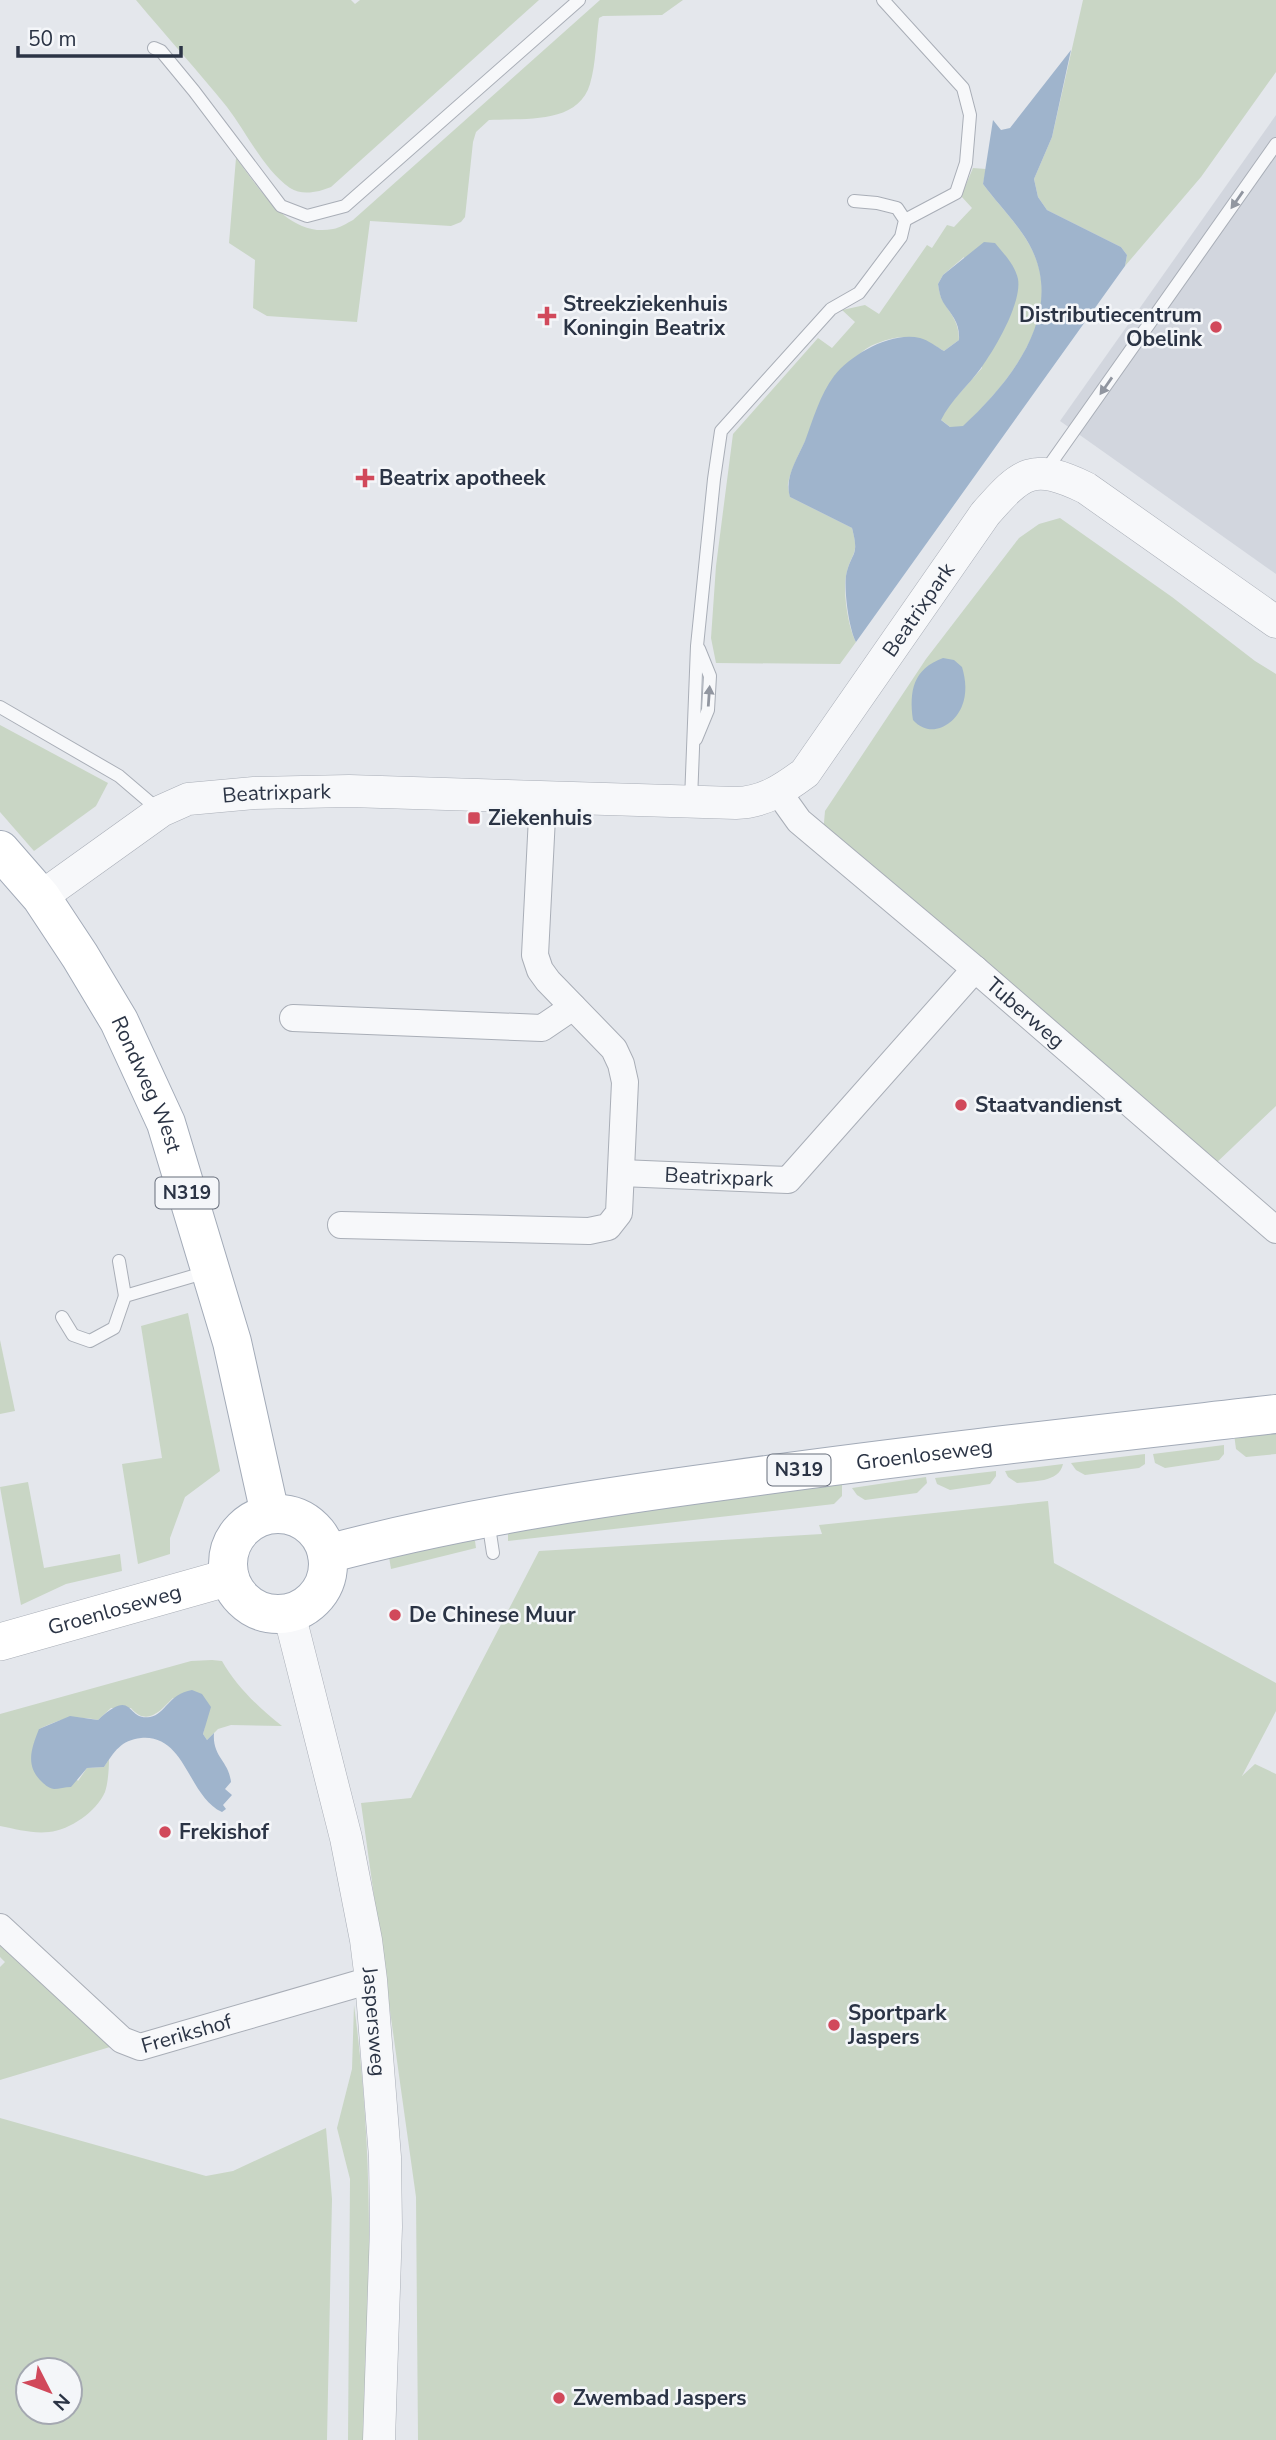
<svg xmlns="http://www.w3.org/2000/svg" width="1276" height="2440" viewBox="0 0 1276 2440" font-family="'Nunito Sans',sans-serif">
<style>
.built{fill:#d2d6de}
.green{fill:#c9d6c5;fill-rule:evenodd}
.water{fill:#9fb4cc}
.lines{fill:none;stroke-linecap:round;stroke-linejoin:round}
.service-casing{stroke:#a9aeb7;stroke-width:14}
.minor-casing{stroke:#a9aeb7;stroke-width:28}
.tertiary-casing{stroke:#a9aeb7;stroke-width:33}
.secondary-casing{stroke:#a9aeb7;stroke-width:38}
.primary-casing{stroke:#a3abb8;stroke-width:40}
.service{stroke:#f7f8fa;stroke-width:12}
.minor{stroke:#f7f8fa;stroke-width:26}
.tertiary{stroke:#f7f8fa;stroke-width:32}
.secondary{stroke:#fff;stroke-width:37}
.primary{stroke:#fff;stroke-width:38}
.oneway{fill:#9196a0}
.poi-dot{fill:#d1495b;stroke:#f4f6f9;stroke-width:2.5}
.labels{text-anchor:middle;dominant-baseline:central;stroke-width:5;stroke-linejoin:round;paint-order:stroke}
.shield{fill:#f4f6f9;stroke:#676e7b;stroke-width:2}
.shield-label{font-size:19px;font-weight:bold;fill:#2b3445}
.poi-label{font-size:21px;font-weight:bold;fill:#2b3445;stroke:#f4f6f9;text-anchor:start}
.street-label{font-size:21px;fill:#2b3445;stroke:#f4f6f9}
</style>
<rect width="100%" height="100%" fill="#e4e7ec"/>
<polygon class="built" points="1276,115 1276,574 1060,421"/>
<g class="green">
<path d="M 136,0 L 351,0 L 355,4 L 360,0 L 539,0 L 331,187 C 319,192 302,196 290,188 C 263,169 247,133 227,107 C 198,71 166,36 136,0 Z"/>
<path d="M 600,0 L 683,0 L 662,15 L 603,16 L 599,18 C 596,39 596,64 590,84 C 578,125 523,118 489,120 L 476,132 L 473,142 L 465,217 L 461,222 L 451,226 L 370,221 L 357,322 L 267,316 L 253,308 L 255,260 L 229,243 L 236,158 C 260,189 288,238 333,229 C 340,228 347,223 353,220 Z"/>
<polygon points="1083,0 1276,0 1276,72 1201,177 1125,266 1127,255 1121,247 1047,210 1038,197 1034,179 1052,137"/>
<path d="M 973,168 L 986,169 L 983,184 C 998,204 1017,223 1029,244 C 1068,312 1011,381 963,427 L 950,427 L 940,419 L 950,404 L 982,368 L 964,257 L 943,275 L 938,284 C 939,289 940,297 943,301 C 952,316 959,322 959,340 L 944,351 C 922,338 903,332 878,343 C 871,345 860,352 856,358 C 840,378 788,464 788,487 C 788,489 790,495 790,497 L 852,528 C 860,557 851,551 846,576 C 843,593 848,627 856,642 L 840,664 L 716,663 L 711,638 L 716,566 L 733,434 L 818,338 L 832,348 L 855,322 L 842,310 L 865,305 L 879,314 L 927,245 L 932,248 L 947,225 L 954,227 L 972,208 L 961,196 Z"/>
<polygon points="1060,518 1172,597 1255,661 1276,674 1276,1106 1213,1166 823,834 825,811 926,659 1019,538 1039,524"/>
<polygon points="0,725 108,783 96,806 34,851 0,812"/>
<polygon points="188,1313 220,1471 185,1497 170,1538 170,1554 138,1564 122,1464 162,1458 141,1326"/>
<polygon points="0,1340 15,1411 0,1414"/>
<polygon points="1276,1429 1276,1454 1246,1457 1236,1449 1234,1434"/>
<polygon points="1224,1445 1224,1454 1219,1460 1165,1468 1155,1463 1153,1454"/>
<polygon points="1145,1454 1145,1464 1139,1468 1085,1475 1076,1470 1071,1463"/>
<path d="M 1063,1464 C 1059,1483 1032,1481 1017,1483 L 1008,1477 L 1005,1471 Z"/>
<polygon points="996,1471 996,1476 990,1484 950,1490 937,1484 935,1478"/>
<polygon points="842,1477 842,1496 834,1504 508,1541 508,1533"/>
<polygon points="926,1477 927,1483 917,1493 865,1500 857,1495 852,1488"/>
<polygon points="28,1482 44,1568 120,1554 122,1571 66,1584 21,1605 0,1487"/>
<polygon points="1048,1501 1054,1563 1276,1683 1276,1711 1242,1776 1255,1764 1276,1774 1276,2440 418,2440 416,2197 361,1803 411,1798 539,1551 822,1534 819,1525"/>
<polygon points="470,1537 475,1541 476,1548 391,1569 389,1557"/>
<path d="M 212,1660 L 222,1661 C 236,1686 259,1708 282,1726 L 231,1725 L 218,1729 L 207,1740 L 203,1734 L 205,1726 L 173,1698 C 160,1711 147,1727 131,1708 L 111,1708 L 98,1720 C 75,1715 61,1718 39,1729 L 78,1781 L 87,1768 L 104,1767 L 109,1759 C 109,1769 108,1783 105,1792 C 96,1812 70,1830 49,1832 C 33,1834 16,1829 0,1826 L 0,1714 L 191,1661 Z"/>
<polygon points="0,1935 120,2044 0,2080 0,1967 5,1962 0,1957"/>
<path d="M 354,2005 C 374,2153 371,2292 363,2440 L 348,2440 L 350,2179 L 337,2128 L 352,2069 Z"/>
<path d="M 0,2118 L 206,2176 L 233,2171 L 326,2128 L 332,2199 L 327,2440 L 0,2440 ZM 28,2370 L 70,2370 L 70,2412 L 28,2412 Z"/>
</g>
<g class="water">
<path d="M 1071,50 L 1052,137 L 1034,179 L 1038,197 L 1047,210 L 1121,247 L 1127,255 L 1125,266 L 856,642 C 849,629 844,591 846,576 C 851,551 860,558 852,528 L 790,497 C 784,478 797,459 805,441 C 813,419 820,395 834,376 C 851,354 892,331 920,338 C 928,340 937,347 944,351 L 959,340 C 960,322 952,316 943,302 C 940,297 939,290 938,284 L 943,275 L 984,242 L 995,243 C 1004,254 1015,265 1018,279 C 1022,303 995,349 981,368 C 968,386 951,400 941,420 L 950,427 L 963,426 C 1011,382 1067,312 1029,244 C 1017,223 997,203 983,184 L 993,120 L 1001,130 L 1010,128 Z"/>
<path d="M 943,658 L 954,660 L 962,667 C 966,680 967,694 962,706 C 954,726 930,739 913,720 C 909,691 913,669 943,658 Z"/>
<path d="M 192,1690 L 202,1694 L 211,1707 L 203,1734 L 207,1740 L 214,1733 C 212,1757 229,1761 231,1782 L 225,1789 L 232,1795 L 223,1805 L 226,1809 L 222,1812 C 188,1797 186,1734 141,1738 C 121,1740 114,1752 104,1767 L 87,1768 L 71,1787 C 65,1787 59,1789 54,1789 C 48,1788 44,1784 40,1780 C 25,1764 32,1747 39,1729 L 70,1716 L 98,1720 C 135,1686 125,1721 150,1717 C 166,1714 168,1694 192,1690 Z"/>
</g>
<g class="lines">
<g class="service-casing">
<g id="service">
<polyline points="883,0 963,88 970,115 966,163 956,193 905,220"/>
<polyline points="154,48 161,51 194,91 281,206 307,216 345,206 579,0"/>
<polyline points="1044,473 1276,144"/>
<polyline points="0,707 119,776 160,811"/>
<polyline points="696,739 708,710 710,676 699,649"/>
<polyline points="691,800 697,646 714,479 721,431 831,309 859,293 901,237 905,220 897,208 877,203 854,201"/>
<polyline points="119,1261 125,1296"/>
<polyline points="62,1317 73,1335 90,1341 114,1328 125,1296 207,1272"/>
<polyline points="488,1520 493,1553"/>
</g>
</g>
<g class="minor-casing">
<g id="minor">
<path id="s1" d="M 779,793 L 799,821 L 975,969 L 1276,1230"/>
<polyline points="293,1018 542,1028 573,1007"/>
<path id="s2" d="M 621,1173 L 788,1180 L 975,969"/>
<polyline points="341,1225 589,1231 608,1227 619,1213 625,1082 621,1064 614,1049 548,981 540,970 535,955 543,797"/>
<path id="s3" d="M 0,1927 L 122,2040 L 140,2047 L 371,1980"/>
</g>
</g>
<g class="tertiary-casing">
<g id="tertiary">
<path id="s4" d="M 41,897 L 161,811 L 188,799 L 254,793 L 349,791 L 736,803 C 764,802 782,790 805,773 L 985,514 C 1022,472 1032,462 1086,488 L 1276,622"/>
<path id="s5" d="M 289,1613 L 346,1838 L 366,1940 L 371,1980 L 385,2157 L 386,2227 L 379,2440"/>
</g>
</g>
<g class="secondary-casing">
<g id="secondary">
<path id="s6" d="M 0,1642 L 230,1577"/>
</g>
</g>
<g class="primary-casing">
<g id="primary">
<path id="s7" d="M 0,850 L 41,897 L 80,956 L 119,1021 L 166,1123 L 232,1342 L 270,1514"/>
<circle cx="278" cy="1564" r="50"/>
<path id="s8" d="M 327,1554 C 457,1519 590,1499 723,1481 C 907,1455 1091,1435 1276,1414"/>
</g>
</g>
<use href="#service" class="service"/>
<use href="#minor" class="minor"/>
<use href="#tertiary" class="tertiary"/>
<use href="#secondary" class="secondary"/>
<use href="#primary" class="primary"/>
</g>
<defs><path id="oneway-solid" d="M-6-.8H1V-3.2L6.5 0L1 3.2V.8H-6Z" transform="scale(1.75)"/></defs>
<g class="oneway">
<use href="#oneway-solid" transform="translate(1237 200) rotate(125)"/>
<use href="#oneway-solid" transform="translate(1106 386) rotate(125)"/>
<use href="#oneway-solid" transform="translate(709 696) rotate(-86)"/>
</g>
<g class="poi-dot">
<path d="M543.5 305.5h7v7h7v7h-7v7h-7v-7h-7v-7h7z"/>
<circle cx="1216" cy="327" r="7"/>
<path d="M361.5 467.5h7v7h7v7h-7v7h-7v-7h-7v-7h7z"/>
<rect x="467" y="811" width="14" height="14" rx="3.5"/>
<circle cx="961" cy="1105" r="7"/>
<circle cx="395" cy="1615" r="7"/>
<circle cx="165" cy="1832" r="7"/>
<circle cx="834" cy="2025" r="7"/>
<circle cx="559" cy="2398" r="7"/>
</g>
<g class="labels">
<g class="shield">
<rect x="155.5" y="1177.5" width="63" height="31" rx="5"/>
<rect x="767.5" y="1454.5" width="63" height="31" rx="5"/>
</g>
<g class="shield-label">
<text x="187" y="1193">N319</text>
<text x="799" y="1470">N319</text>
</g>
<g class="poi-label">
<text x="563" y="304">Streekziekenhuis<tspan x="563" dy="24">Koningin Beatrix</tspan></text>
<text x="1202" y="315" text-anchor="end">Distributiecentrum<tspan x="1202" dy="24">Obelink</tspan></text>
<text x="379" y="478">Beatrix apotheek</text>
<text x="488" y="818">Ziekenhuis</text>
<text x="975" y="1105">Staatvandienst</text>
<text x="409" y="1615">De Chinese Muur</text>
<text x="179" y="1832">Frekishof</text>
<text x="848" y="2013">Sportpark<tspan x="848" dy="24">Jaspers</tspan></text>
<text x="573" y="2398">Zwembad Jaspers</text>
</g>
<g class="street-label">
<text stroke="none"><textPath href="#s4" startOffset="1001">Beatrixpark</textPath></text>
<text stroke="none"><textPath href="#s4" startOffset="266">Beatrixpark</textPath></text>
<text stroke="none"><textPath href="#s1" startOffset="331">Tuberweg</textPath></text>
<text stroke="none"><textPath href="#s7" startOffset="278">Rondweg West</textPath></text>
<text stroke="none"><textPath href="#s2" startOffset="98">Beatrixpark</textPath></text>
<text stroke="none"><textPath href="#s8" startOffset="606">Groenloseweg</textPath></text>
<text stroke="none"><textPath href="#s6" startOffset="119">Groenloseweg</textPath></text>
<text stroke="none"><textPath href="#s5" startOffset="418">Jaspersweg</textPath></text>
<text stroke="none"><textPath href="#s3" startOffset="234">Frerikshof</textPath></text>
</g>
</g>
<g transform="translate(49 2391) rotate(132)"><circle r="33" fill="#f4f6f9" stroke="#a4a8b1" stroke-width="2"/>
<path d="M0-5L12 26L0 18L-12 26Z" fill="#d1495b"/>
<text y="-10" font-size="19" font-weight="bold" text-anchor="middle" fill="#2b3445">N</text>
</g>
<path d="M18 46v10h163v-10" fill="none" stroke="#2b3445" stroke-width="3.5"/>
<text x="28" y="46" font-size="21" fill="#2b3445" stroke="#f4f6f9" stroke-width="5" paint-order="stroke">50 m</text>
</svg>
